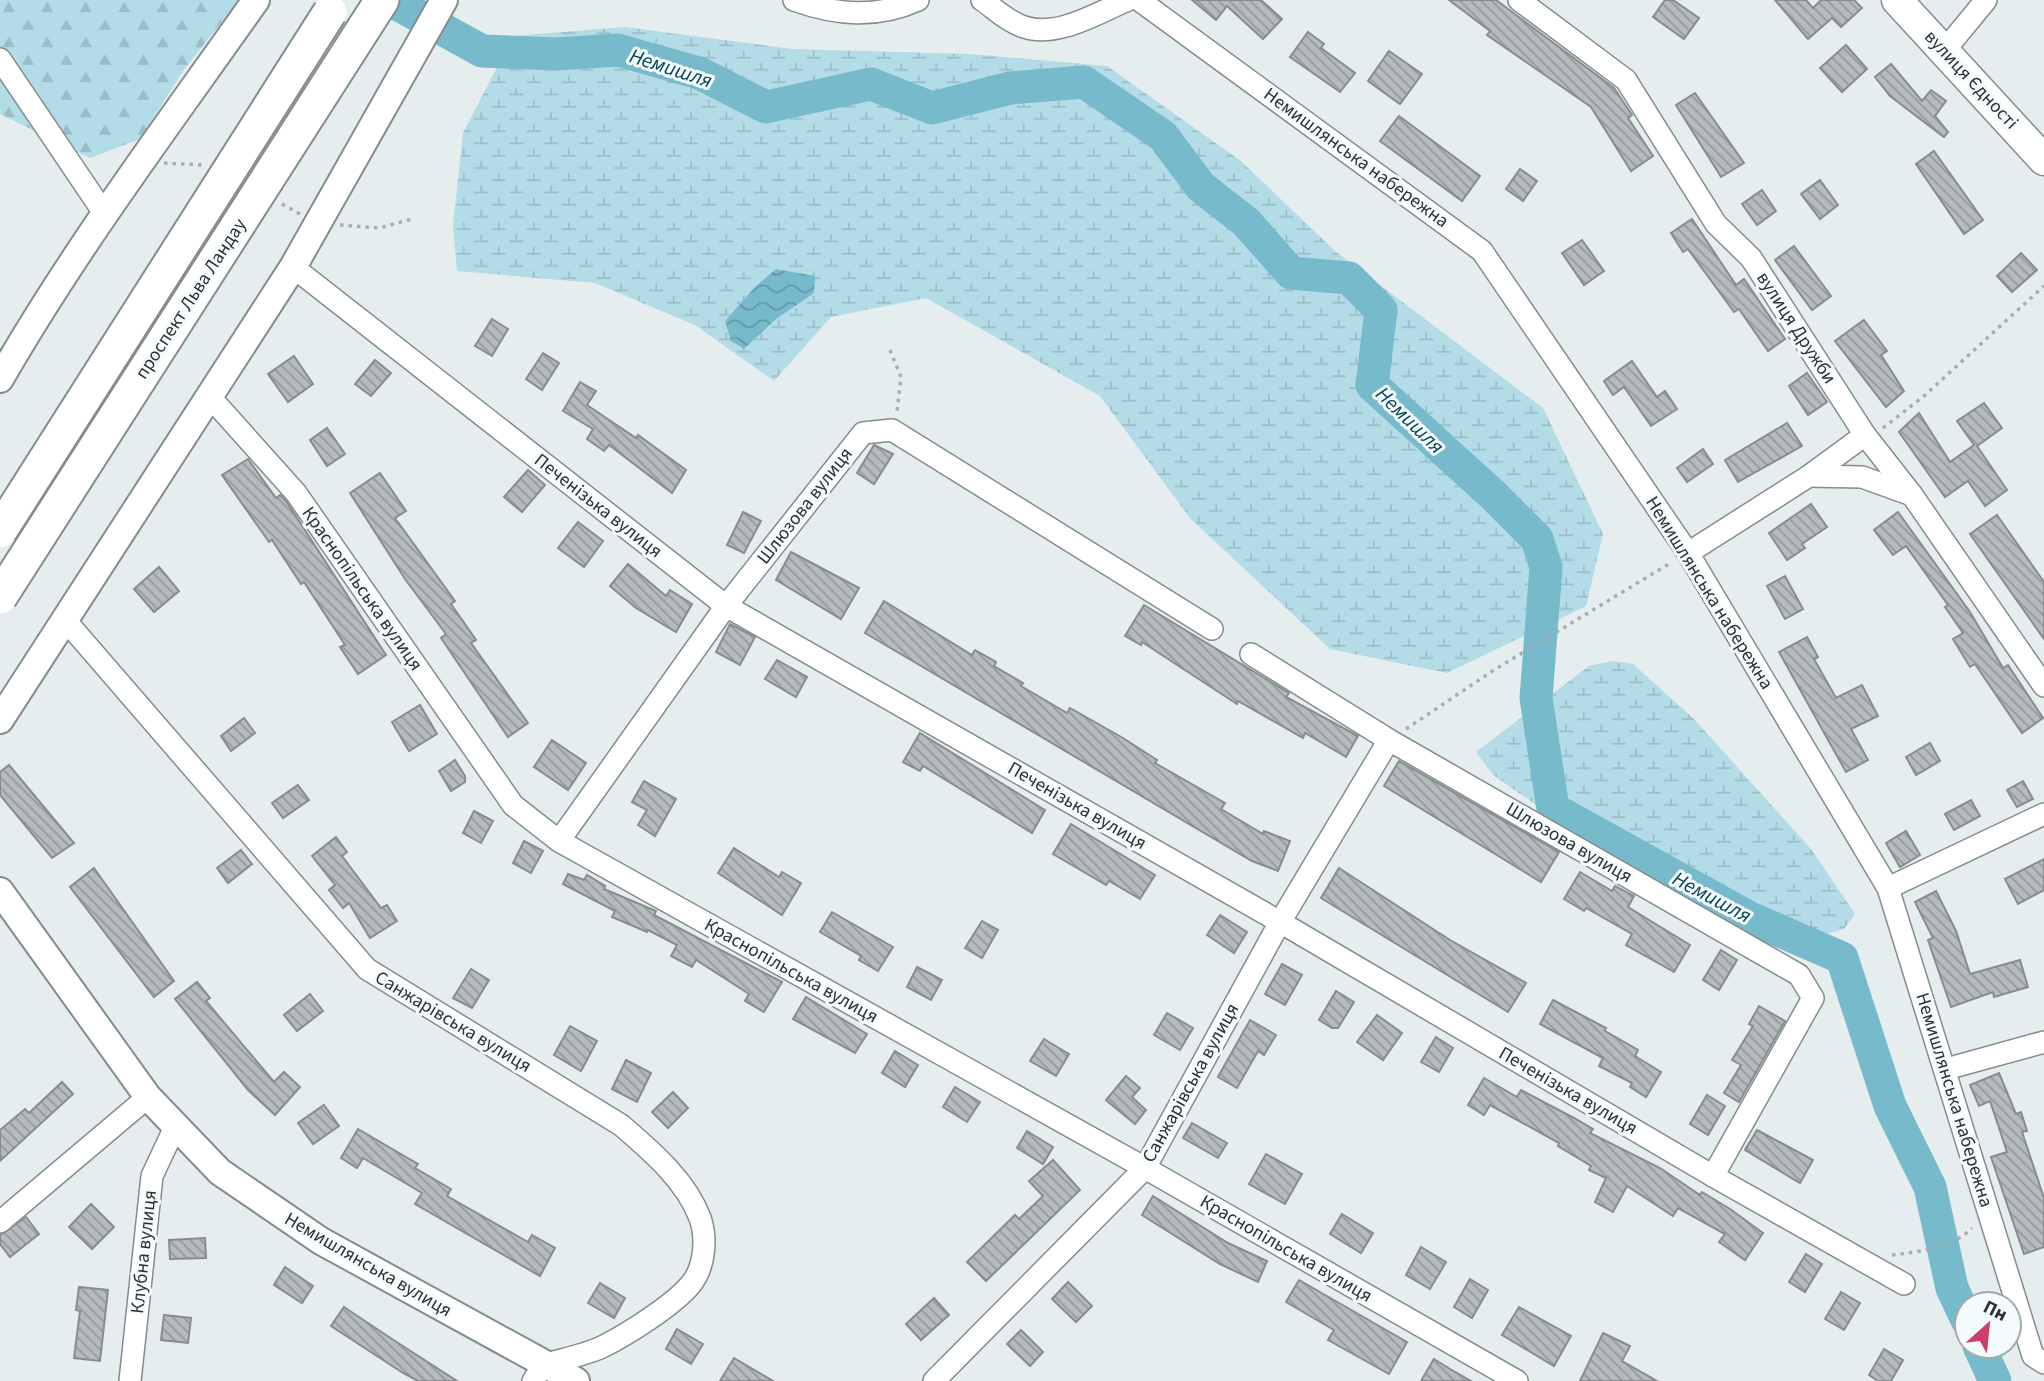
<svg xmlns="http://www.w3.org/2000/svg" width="2044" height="1381" viewBox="0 0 2044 1381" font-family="'Source Sans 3',sans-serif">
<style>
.forest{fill:url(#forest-firs)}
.wetland{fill:url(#wetland-marsh)}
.water{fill:url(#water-waves)}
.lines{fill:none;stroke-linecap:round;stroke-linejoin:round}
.river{stroke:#77bacc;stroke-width:33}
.building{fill:url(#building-back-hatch);stroke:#878d8f;stroke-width:2}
.minor-casing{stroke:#858c8e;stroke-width:24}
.tertiary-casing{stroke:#858c8e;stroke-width:30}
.secondary-casing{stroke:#858c8e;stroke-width:33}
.primary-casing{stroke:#858c8e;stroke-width:37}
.path{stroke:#a8adaf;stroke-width:3.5;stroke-dasharray:3.5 5;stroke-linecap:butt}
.minor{stroke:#fff;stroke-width:21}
.tertiary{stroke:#fff;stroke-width:26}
.secondary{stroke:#fff;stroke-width:30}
.primary{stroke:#fff;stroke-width:33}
.primary-bridge-casing{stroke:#858c8e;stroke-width:37;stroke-linecap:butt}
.primary-bridge{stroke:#fff;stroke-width:33}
.labels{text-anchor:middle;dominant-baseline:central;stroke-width:6;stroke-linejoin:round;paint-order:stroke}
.street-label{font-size:19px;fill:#2f3132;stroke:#f3fbfd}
.water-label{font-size:21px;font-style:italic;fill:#064552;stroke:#f3fbfd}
</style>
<defs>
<pattern id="forest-firs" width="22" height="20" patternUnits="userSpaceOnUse" patternTransform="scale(1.75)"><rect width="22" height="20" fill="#b3dce7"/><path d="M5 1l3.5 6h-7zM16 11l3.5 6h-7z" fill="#9abdc7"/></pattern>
<pattern id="wetland-marsh" width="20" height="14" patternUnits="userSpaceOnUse" patternTransform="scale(1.75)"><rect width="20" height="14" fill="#b3dce7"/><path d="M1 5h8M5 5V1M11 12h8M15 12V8" fill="none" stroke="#9abdc7"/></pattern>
<pattern id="water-waves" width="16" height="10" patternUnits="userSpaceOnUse" patternTransform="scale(1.75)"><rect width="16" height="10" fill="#77bacc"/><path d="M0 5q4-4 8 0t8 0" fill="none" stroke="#6298a6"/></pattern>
<pattern id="building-back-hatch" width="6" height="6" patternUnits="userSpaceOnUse" patternTransform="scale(1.75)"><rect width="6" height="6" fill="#b5bcbe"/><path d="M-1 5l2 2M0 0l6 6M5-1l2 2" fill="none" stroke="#94999b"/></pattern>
</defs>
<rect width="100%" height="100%" fill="#e6edef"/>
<polygon class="forest" points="0,0 239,0 183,71 140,139 90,158 0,114"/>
<g class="wetland">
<polygon points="625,27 792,49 970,54 1107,66 1241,161 1335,251 1543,408 1603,534 1586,606 1447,673 1330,649 1190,518 1100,396 926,298 831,317 774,381 695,325 595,283 457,271 453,225 463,133 513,36"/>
<polygon points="1613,661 1633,664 1694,719 1811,849 1855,914 1844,929 1784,946 1639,867 1539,807 1493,775 1476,752 1589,666"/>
</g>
<polygon class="water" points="776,269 815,276 814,293 776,319 744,349 731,341 725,321 755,287"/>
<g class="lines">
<g class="river">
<polyline points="390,0 482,51 556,54 618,50 699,73 766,107 871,84 932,108 1010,88 1084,82 1163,136 1201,187 1246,222 1291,273 1349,278 1381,310 1372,385 1492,494 1537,539 1546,567 1536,698 1553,809 1748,917 1842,958 1890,1106 1930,1187 1952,1288 1967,1320"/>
<polyline points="1979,1346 1995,1381"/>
</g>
</g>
<g class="building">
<polygon points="1192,0 1261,0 1282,19 1263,39 1227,6 1216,20"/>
<polygon points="1449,0 1496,0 1614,88 1632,115 1628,118 1653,156 1631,171 1591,107 1487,35 1490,31"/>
<polygon points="1665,0 1673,0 1699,18 1684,39 1653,17"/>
<polygon points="1775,0 1806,0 1813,8 1821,0 1854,0 1862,8 1841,27 1832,18 1808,39"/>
<polygon points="1308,32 1324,44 1321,48 1355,73 1340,92 1290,57"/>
<polygon points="1846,45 1867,69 1842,92 1820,68"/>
<polygon points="1389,51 1422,74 1400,104 1368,81"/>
<polygon points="1891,64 1922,101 1931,90 1946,101 1935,116 1948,132 1944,137 1890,96 1875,77"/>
<polygon points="1695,93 1744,163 1721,177 1676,105"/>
<polygon points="1399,116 1480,176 1462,201 1380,141"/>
<polygon points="1934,151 1983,220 1964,234 1916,164"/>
<polygon points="1520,169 1537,181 1523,201 1506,189"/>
<polygon points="1820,180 1838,205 1820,219 1801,194"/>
<polygon points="1762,190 1776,211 1757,225 1742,204"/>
<polygon points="1692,219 1736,285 1744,279 1785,339 1768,351 1739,309 1734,312 1688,249 1683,252 1671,233"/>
<polygon points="1582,240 1604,271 1584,285 1562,253"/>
<polygon points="1794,246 1831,296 1812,310 1775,260"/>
<polygon points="2021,253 2037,270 2012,292 1997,276"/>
<polygon points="492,319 508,329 492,356 475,346"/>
<polygon points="1864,320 1887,351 1881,355 1904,391 1886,407 1835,341"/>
<polygon points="543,353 559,363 542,390 526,379"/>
<polygon points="294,356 313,384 288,402 268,374"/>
<polygon points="375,360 391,373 371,396 355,384"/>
<polygon points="1632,361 1657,397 1665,391 1677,409 1651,426 1624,387 1613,395 1604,381"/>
<polygon points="1807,373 1827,402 1808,415 1789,386"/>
<polygon points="580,382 596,391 587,405 636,438 638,435 686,470 672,493 609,445 604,451 587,439 593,429 563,411"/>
<polygon points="1984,403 2002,428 1977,446 2007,490 1985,506 1968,481 1945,497 1899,432 1919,413 1950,462 1974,445 1957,421"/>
<polygon points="1787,423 1802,446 1738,482 1725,460"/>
<polygon points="327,428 345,454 327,466 310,440"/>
<polygon points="874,445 893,454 874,484 857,473"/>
<polygon points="1703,449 1713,464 1687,482 1677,468"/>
<polygon points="248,459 276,498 280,495 286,501 386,655 358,674 340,647 345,645 304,582 301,584 272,540 269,542 222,475"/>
<polygon points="528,470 545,485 522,512 504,497"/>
<polygon points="380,473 406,511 395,518 455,601 451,604 476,640 471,643 528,723 508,737 441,638 446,634 405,579 350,493"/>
<polygon points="1811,504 1827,527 1802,544 1805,548 1787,560 1769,533"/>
<polygon points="743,512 761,521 744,553 727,545"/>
<polygon points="1898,512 1970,612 2003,668 2008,665 2043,718 2022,733 1975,664 1970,667 1953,639 1963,633 1945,607 1948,605 1906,546 1893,555 1874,530"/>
<polygon points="1997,515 2044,582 2044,639 1970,534"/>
<polygon points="578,522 603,541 584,567 558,548"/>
<polygon points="791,552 859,588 841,619 776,580"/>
<polygon points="628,564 666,596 670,590 692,604 676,632 636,608 610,586"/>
<polygon points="159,567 179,591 154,612 134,589"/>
<polygon points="1785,576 1803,609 1785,619 1767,586"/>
<polygon points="884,601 972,655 975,650 996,662 994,666 1023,683 1021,686 1067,713 1070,708 1123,738 1157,760 1155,763 1225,803 1221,809 1263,834 1264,831 1290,841 1278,871 1252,861 865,633"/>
<polygon points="1144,605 1289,693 1286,697 1358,736 1346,757 1305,733 1303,738 1238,701 1237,704 1142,642 1141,645 1125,636"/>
<polygon points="730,624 755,637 740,665 716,652"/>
<polygon points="1807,637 1818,657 1814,659 1836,698 1862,685 1878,716 1851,729 1868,760 1846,772 1779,652"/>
<polygon points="777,660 807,677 796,697 765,679"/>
<polygon points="420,705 437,734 409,751 392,722"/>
<polygon points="244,718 255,733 231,751 221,736"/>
<polygon points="920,733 1045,810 1032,833 923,766 920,771 903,762"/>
<polygon points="552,740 586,763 568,790 534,767"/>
<polygon points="1930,743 1940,761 1916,775 1906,757"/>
<polygon points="455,760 465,776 465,782 451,791 439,771"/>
<polygon points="1399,761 1559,852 1541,882 1384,786"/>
<polygon points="9,765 74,843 52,858 0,795 0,772"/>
<polygon points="644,781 676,799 655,836 638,825 647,810 632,802"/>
<polygon points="2023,781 2033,799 2017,807 2007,790"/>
<polygon points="298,785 309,800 283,818 272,803"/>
<polygon points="1971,800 1980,816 1954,830 1945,814"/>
<polygon points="474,811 493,821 481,843 463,833"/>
<polygon points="1071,824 1155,875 1140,899 1109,881 1106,885 1053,854"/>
<polygon points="1906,831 1920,855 1900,867 1886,843"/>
<polygon points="336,837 347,852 342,856 381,908 387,905 397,921 370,938 349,903 343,908 329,890 335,885 312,856"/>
<polygon points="524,841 543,851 531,873 513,863"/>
<polygon points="734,848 779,877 782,872 801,883 782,915 718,873"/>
<polygon points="241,850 252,864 228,883 217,868"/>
<polygon points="2044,859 2044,890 2018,904 2005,879"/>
<polygon points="94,868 174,981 154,997 70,887"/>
<polygon points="1339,868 1450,940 1526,983 1508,1012 1321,898"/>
<polygon points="1580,872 1612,891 1615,886 1634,896 1628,907 1690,945 1674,972 1626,945 1632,934 1586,908 1584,911 1564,899"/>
<polygon points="568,874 584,880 587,875 605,886 604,889 656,911 654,915 782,982 764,1012 745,1001 749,994 696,960 692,967 671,956 677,945 648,930 647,932 612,917 615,911 563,884"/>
<polygon points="1936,891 1956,931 1970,974 2020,960 2028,987 1994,997 1993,992 1951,1007 1928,940 1933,938 1915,902"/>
<polygon points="832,912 893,947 878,971 859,960 861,956 820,932"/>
<polygon points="1220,915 1247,932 1234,953 1207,935"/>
<polygon points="982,921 998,930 982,958 965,948"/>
<polygon points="1721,950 1737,960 1719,990 1703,980"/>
<polygon points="1282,964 1302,975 1285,1005 1265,994"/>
<polygon points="917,967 942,980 931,1000 907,987"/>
<polygon points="471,969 489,980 472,1008 453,998"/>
<polygon points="197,982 210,998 206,1001 274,1082 284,1072 300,1087 275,1115 248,1090 175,999"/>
<polygon points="1336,991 1354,1002 1338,1028 1332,1028 1319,1020"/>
<polygon points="310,994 323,1011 297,1031 284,1015"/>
<polygon points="806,997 867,1034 855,1053 793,1019"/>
<polygon points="1553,1000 1606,1028 1605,1031 1638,1050 1635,1056 1661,1072 1646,1097 1630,1087 1632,1083 1599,1066 1603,1058 1540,1024"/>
<polygon points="1759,1006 1785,1021 1739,1102 1724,1093 1741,1065 1732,1060 1753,1026 1749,1024"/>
<polygon points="1167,1013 1193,1028 1180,1050 1154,1035"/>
<polygon points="1377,1015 1402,1033 1383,1060 1357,1042"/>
<polygon points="1250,1020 1276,1035 1264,1055 1258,1051 1237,1088 1218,1077"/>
<polygon points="570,1026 597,1041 581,1071 554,1055"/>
<polygon points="1436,1037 1453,1048 1439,1072 1421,1062"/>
<polygon points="1044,1039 1069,1054 1056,1076 1030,1061"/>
<polygon points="895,1051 918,1065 905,1087 882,1073"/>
<polygon points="626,1060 651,1073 637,1102 612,1089"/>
<polygon points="1999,1073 2016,1114 2021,1112 2027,1131 2022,1132 2044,1198 2044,1247 2024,1254 1991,1157 2007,1152 1990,1101 1979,1106 1970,1085"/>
<polygon points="1126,1076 1140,1088 1132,1097 1146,1110 1135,1124 1106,1100"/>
<polygon points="1484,1078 1517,1097 1521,1090 1574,1118 1593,1129 1590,1133 1660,1168 1700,1195 1702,1192 1730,1209 1763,1233 1745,1260 1719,1242 1725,1234 1678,1208 1673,1216 1627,1186 1613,1212 1595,1202 1606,1178 1589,1170 1591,1166 1558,1146 1559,1143 1490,1105 1484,1115 1468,1105"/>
<polygon points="62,1082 73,1094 0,1161 0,1130 25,1109 29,1113"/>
<polygon points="955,1087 980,1102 967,1122 943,1107"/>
<polygon points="673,1092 688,1108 668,1128 652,1112"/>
<polygon points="1707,1095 1725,1106 1708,1135 1690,1124"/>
<polygon points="324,1105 339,1126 313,1144 298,1123"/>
<polygon points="1192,1123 1227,1143 1218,1158 1183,1138"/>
<polygon points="358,1129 418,1164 415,1168 451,1189 447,1196 528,1242 532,1235 555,1248 540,1276 415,1204 422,1193 363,1158 357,1168 341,1158"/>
<polygon points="1757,1130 1813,1160 1800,1183 1745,1150"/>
<polygon points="1027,1131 1053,1147 1043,1164 1017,1148"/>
<polygon points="1266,1154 1302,1174 1285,1204 1249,1184"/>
<polygon points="1053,1160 1080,1190 986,1281 967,1262 1015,1215 1019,1219 1043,1196 1029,1181"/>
<polygon points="1153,1196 1228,1243 1267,1261 1258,1282 1220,1264 1142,1215"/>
<polygon points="91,1204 114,1227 92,1249 69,1227"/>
<polygon points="1342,1214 1373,1233 1361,1253 1330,1234"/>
<polygon points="26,1217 39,1234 10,1257 0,1244 0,1235"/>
<polygon points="205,1238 206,1258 170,1259 169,1240"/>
<polygon points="1421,1247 1446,1262 1430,1289 1406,1275"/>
<polygon points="1806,1254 1822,1264 1805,1292 1789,1282"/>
<polygon points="285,1267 313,1286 302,1303 274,1285"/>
<polygon points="1470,1279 1488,1290 1472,1318 1454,1307"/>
<polygon points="1299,1280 1407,1342 1389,1374 1328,1340 1334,1330 1286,1302"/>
<polygon points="1068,1282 1092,1306 1076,1322 1052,1299"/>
<polygon points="600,1283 625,1298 614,1318 588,1303"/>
<polygon points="79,1287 108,1290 100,1361 74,1358 80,1311 76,1310"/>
<polygon points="1841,1292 1860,1303 1844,1330 1825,1319"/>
<polygon points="934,1298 949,1315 921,1340 906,1324"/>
<polygon points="344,1307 392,1339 457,1381 418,1381 403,1373 331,1326"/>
<polygon points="1519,1307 1571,1336 1554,1366 1502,1335"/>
<polygon points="164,1315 191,1318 188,1343 161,1340"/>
<polygon points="677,1329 703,1344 691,1364 666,1349"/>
<polygon points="1021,1330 1043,1352 1030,1366 1007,1344"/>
<polygon points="1603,1333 1630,1346 1622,1361 1657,1381 1580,1381"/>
<polygon points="1884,1349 1903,1360 1891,1381 1878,1381 1869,1375"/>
<polygon points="734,1358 773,1381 720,1381"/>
<polygon points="1434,1359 1450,1369 1471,1381 1421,1381"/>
</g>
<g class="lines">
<g class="minor-casing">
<g id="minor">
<path d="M 794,0 C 836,15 876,19 918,0"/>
<path d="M 982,0 C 995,9 1008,22 1024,27 C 1058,38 1097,13 1128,0"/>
<polyline points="1139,0 1482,251 1688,553 1888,888 2033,1356 2044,1363"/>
<polyline points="1519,0 1626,80 1716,224 1751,258 1865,435 1912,495 2044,686"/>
<polyline points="1944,51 1986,0"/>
<polyline points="0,59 104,213"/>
<polyline points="293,267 726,606 1280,922 1713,1176 1904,1284"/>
<polyline points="210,397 296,493 513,805 559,841 1145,1168 1517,1381"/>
<polyline points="1809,476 1862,477 1912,495"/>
<polyline points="1688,553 1809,476 1865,435"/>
<path d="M 66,621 L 367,969 L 621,1125 C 650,1150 686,1180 700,1218 C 707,1238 705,1267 691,1284 C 675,1304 628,1334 604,1346 C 586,1355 563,1359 543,1365 L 533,1381"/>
<polyline points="1251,654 1389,740 1799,975 1813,998 1713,1176"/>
<polyline points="559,841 726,606 863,433 892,430 1212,629"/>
<polyline points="1888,888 2044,814"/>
<polyline points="1946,1069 2044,1042"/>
<polyline points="0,1222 148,1097"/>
<polyline points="130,1381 152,1176 175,1127"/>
<polyline points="934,1381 1145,1168 1280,922 1389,740"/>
</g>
</g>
<g class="tertiary-casing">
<g id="tertiary">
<path d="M 0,379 C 76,247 168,125 256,0"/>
<polyline points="0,720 293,267 444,0"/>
<polyline points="0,891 148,1097 220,1172 321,1241 576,1381"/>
</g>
</g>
<g class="secondary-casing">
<polyline id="secondary" points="1897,0 2044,160"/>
</g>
<g class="primary-casing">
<polyline id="primary" points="364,28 382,0"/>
</g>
<g class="path">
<polyline points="164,163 202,165"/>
<polyline points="282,204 300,214"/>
<polyline points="340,225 379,228 412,219"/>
<polyline points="890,350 901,377 897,411"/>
<polyline points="1883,428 1924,396 2044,286"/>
<polyline points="1406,729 1494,670 1672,562"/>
<path d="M 1892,1255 C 1921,1251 1951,1249 1972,1228"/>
</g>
<use href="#minor" class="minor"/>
<use href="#tertiary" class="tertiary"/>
<use href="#secondary" class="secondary"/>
<use href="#primary" class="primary"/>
<g class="primary-bridge-casing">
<g id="primary-bridge">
<polyline points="0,531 330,12"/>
<polyline points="0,597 364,28"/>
</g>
</g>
<use href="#primary-bridge" class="primary-bridge"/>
</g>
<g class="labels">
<g class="street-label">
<text transform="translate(1971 80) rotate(47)">вулиця Єдності</text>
<text transform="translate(1356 158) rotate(36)">Немишлянська набережна</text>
<text transform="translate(191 299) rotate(-57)">проспект Льва Ландау</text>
<text transform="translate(1796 328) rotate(57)">вулиця Дружби</text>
<text transform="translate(598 506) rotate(38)">Печенізька вулиця</text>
<text transform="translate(805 506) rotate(-52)">Шлюзова вулиця</text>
<text transform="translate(362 589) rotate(55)">Краснопільська вулиця</text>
<text transform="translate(1709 593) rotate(58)">Немишлянська набережна</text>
<text transform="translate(1077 806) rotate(30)">Печенізька вулиця</text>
<text transform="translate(1569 843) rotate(30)">Шлюзова вулиця</text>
<text transform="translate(791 971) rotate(29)">Краснопільська вулиця</text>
<text transform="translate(453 1022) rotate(31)">Санжарівська вулиця</text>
<text transform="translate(1191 1083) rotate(-61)">Санжарівська вулиця</text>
<text transform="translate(1568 1091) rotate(30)">Печенізька вулиця</text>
<text transform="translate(1954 1100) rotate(73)">Немишлянська набережна</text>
<text transform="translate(1286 1249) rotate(30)">Краснопільська вулиця</text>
<text transform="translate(144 1252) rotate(-84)">Клубна вулиця</text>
<text transform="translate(368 1265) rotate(30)">Немишлянська вулиця</text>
</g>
<g class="water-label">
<text transform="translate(671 68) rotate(18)">Немишля</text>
<text transform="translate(1410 420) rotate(44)">Немишля</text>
<text transform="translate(1712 897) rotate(28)">Немишля</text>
</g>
</g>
<g transform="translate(1988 1325) rotate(27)"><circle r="33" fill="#f3fbfd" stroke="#a5aaac" stroke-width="2"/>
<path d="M0-5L12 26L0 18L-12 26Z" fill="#cd3f6b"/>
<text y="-10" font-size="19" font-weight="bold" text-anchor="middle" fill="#2f3132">Пн</text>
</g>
</svg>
